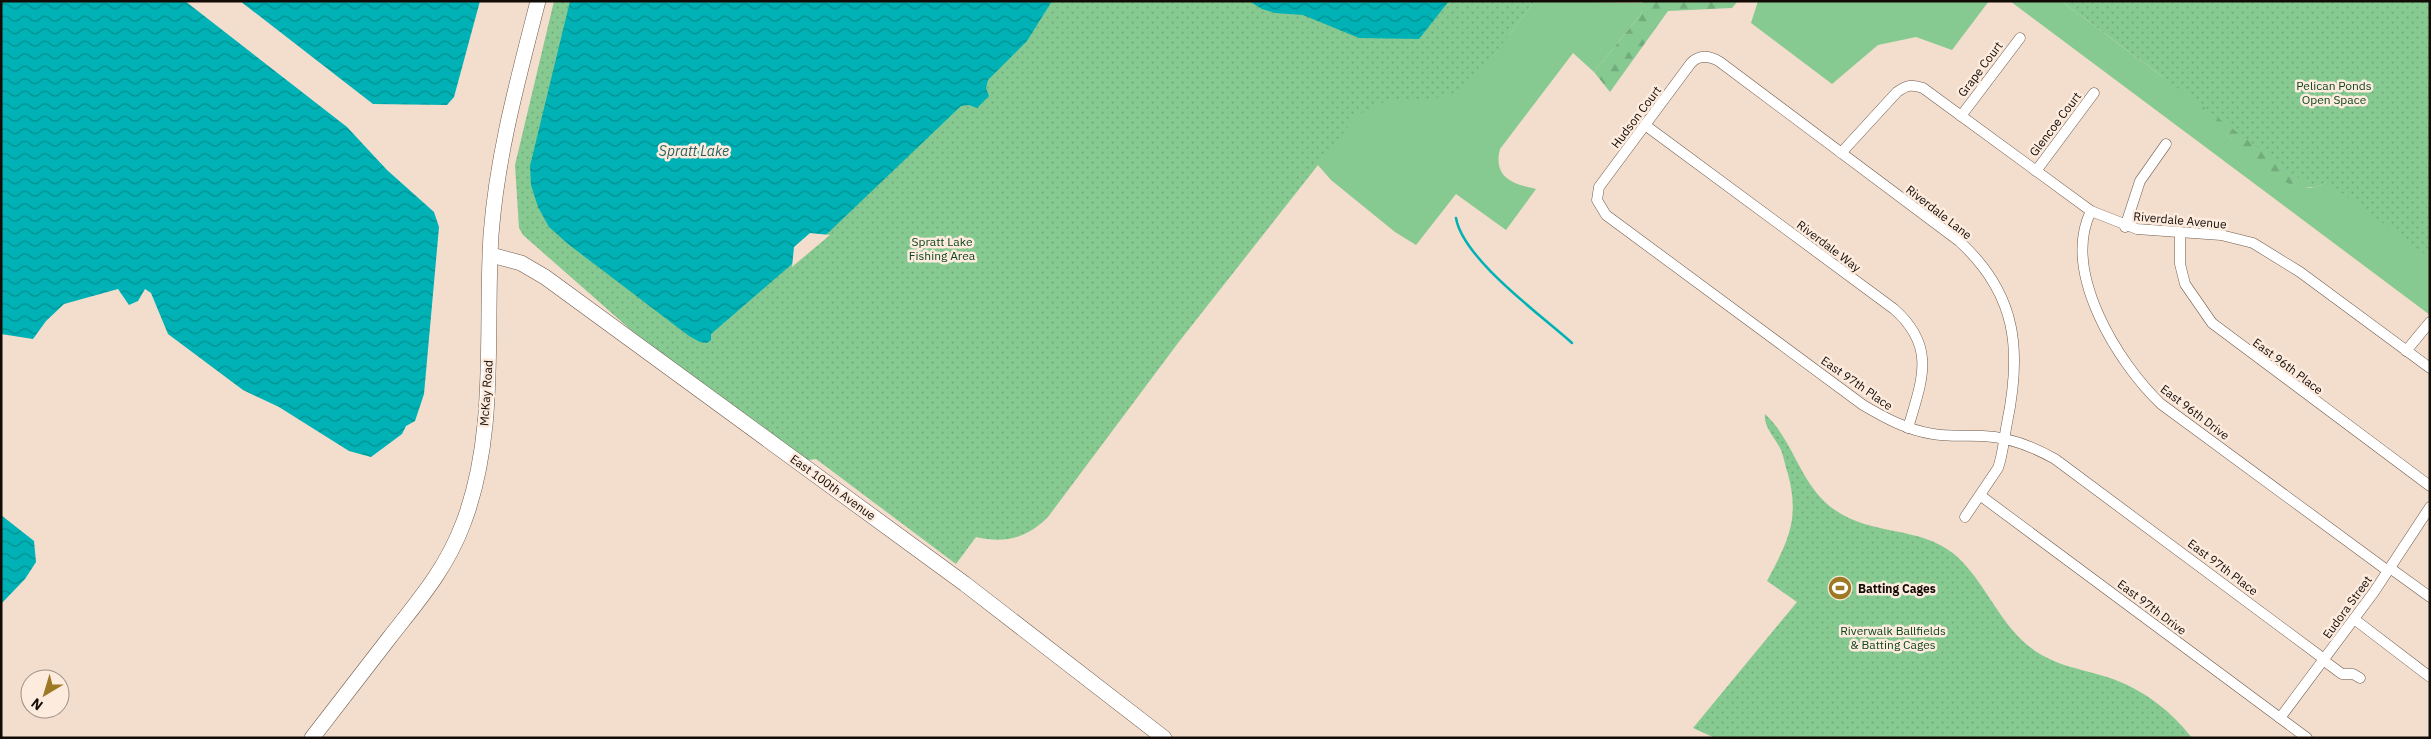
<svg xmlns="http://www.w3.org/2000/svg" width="2431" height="739" viewBox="0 0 2431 739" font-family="'IBM Plex Sans',sans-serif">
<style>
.grass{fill:#86ca92;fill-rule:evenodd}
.forest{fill:url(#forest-firs)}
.park{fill:url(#park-dots)}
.water{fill:url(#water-waves)}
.pier{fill:#f3ddcd}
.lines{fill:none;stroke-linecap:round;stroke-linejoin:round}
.stream{stroke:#00b2b5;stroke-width:2.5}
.street-casing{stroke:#6e5b4d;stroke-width:11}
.secondary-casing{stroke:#6e5b4d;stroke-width:16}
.street{stroke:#fff;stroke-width:10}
.secondary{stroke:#fff;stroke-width:15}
.labels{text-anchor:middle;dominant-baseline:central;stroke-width:5;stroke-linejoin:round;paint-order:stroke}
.street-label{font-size:12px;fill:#120b06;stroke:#fdebde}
.park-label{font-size:12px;fill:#0c461e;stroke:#fdebde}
.poi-label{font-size:12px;font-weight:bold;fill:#120b06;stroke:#fdebde;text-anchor:start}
.water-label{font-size:14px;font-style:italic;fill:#276061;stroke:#fdebde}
</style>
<defs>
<pattern id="forest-firs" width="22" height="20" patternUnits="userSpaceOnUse" patternTransform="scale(1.25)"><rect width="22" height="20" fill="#86ca92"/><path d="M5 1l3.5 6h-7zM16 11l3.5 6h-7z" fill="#73ac7c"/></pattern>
<pattern id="park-dots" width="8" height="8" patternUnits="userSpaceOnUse" patternTransform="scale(1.25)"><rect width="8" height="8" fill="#86ca92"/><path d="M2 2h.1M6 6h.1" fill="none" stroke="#73ac7c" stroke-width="1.8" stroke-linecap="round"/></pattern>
<pattern id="water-waves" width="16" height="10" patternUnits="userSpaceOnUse" patternTransform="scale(1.25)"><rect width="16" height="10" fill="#00b2b5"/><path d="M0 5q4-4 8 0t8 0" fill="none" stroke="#018f91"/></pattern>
</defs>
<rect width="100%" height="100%" fill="#f3ddcd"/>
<g class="grass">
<path d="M 1535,1 L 1644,3 L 1641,14 L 1594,72 L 1573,53 L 1500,149 C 1493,177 1512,184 1536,189 L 1506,230 L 1456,194 L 1416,245 L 1395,232 L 1331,180 L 1317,164 C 1331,146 1346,122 1366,109 C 1401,88 1442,109 1478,75 Z"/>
<polygon points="1758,1 1989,1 1952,50 1916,37 1878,45 1832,84 1751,23"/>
<path d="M 2010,1 L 2061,1 L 2163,77 L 2141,1 L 2430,1 L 2430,315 ZM 2226,135 L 2327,182 L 2312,188 L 2293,186 Z"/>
</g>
<g class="forest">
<polygon points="1643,1 1738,1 1732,8 1668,11 1610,92 1594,72 1641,14"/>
<path d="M 2207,89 L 2333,187 L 2327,182 C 2316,186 2305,190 2293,186 C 2282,182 2205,120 2201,110 C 2199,103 2204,95 2207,89 Z"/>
</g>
<g class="park">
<path d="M 554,1 L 1535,1 L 1478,76 C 1471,82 1465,88 1456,92 C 1420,108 1393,87 1355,118 L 1178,343 L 1048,517 C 1027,538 1005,544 976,537 L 956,564 L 816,459 L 809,460 L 800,458 L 639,337 L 523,235 L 519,228 L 515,165 Z"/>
<polygon points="2061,1 2430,1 2430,258 2327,182 2312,188"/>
<path d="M 1765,414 C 1795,442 1800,486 1835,510 C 1872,536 1920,526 1954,554 C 1988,583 2000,630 2040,654 C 2058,665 2079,669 2100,675 C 2137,685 2169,708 2192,738 L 1715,738 L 1693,728 L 1797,602 L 1767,581 C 1788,541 1800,520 1788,474 C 1785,466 1784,456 1780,448 C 1775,438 1763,426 1765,414 Z"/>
</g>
<g class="water">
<polygon points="1,1 185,1 347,127 387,170 434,212 439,227 424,394 415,421 406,426 402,434 371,457 349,451 279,407 243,390 168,334 151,293 145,289 138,301 129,305 118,289 64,304 46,321 33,339 1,334"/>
<polygon points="240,1 480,1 454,97 447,105 373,104"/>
<polygon points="570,1 1052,1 1027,41 988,80 986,88 989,96 977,108 969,105 961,106 829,232 711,334 711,340 707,343 700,342 689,336 568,244 549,227 538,207 531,185 530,166"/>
<polygon points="1249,1 1449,1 1419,39 1359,38 1303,15 1275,13 1262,9"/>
<polygon points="1,515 34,541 36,562 25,579 1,604"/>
</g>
<polygon class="pier" points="810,233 830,235 792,267 794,247"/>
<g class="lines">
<path class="stream" d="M 1456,218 C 1463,259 1541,315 1572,343"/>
<g class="street-casing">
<g id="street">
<polyline points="1961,116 2020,38"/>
<path d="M 1645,125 L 1894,309 C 1937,347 1922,380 1908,428"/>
<path d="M 1841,153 L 1897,92 C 1907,85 1912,84 1923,88 L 2091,211 L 2137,229 L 2221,235 L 2253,243 L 2300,272 L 2430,368"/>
<polyline points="2036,171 2094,93"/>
<path d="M 2091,211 C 2061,272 2118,363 2161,404 L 2388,571"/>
<polyline points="2125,227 2140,181 2166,144"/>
<polyline points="2180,233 2180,264 2185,284 2212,323 2430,486"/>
<polyline points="2406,351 2430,322"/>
<polyline points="1981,496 2307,738"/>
<path d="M 1965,517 L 1998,468 C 2003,454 2004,438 2007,423 C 2022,350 2017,294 1959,241 L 1720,62 C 1710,56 1700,54 1691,63 L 1599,187 L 1597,200 L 1606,215 L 1863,405 C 1885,418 1907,430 1933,434 C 1949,437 1966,435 1983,436 C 2009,437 2032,446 2055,459 L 2324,659"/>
<polyline points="2390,568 2430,597"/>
<polyline points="2354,619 2430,677"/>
<polyline points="2323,660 2342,674 2353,674 2360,678"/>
<polyline points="2280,718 2374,592 2430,507"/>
</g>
</g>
<g class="secondary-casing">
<g id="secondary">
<polyline points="491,255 521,263 545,277 965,584 1164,738"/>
<path d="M 312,738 C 338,704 364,671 390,637 C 419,600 446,569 463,524 C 498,433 485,331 491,235 C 497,155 518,79 538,1"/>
</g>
</g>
<use href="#street" class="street"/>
<use href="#secondary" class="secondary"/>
</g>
<defs>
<g id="stadium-disc" transform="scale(1.25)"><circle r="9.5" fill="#9e7925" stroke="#fdebde"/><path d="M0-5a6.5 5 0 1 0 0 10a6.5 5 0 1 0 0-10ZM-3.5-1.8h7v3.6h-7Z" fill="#fff"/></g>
</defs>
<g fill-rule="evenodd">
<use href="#stadium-disc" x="1840" y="588"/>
</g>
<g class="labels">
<g class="street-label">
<text transform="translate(1980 69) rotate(-53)">Grape Court</text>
<text transform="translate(1636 117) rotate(-53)">Hudson Court</text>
<text transform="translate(2055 124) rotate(-53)">Glencoe Court</text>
<text transform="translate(1939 212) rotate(38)">Riverdale Lane</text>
<text transform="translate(2180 220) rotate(5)">Riverdale Avenue</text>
<text transform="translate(1829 246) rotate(37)">Riverdale Way</text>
<text transform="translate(2288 366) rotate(37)">East 96th Place</text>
<text transform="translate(1857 383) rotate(35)">East 97th Place</text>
<text transform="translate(486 393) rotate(-86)">McKay Road</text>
<text transform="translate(2195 412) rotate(37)">East 96th Drive</text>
<text transform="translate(833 487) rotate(36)">East 100th Avenue</text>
<text transform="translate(2223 567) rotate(37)">East 97th Place</text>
<text transform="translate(2152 607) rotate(37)">East 97th Drive</text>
<text transform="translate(2347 607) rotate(-54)">Eudora Street</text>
</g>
<g class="park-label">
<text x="2334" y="85">Pelican Ponds<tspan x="2334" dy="14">Open Space</tspan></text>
<text x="942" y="241">Spratt Lake<tspan x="942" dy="14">Fishing Area</tspan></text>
<text x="1893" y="630">Riverwalk Ballfields<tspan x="1893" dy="14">&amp; Batting Cages</tspan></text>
</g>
<g class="poi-label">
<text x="1858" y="588">Batting Cages</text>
</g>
<g class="water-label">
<text x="694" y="151">Spratt Lake</text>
</g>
</g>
<rect width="2431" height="739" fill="none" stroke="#120b06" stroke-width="5"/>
<g transform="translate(45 694) rotate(218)"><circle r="24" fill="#fdebde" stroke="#9f9188"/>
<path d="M0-4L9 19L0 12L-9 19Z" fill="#9e7925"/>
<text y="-8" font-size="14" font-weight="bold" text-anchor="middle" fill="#120b06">N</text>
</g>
</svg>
